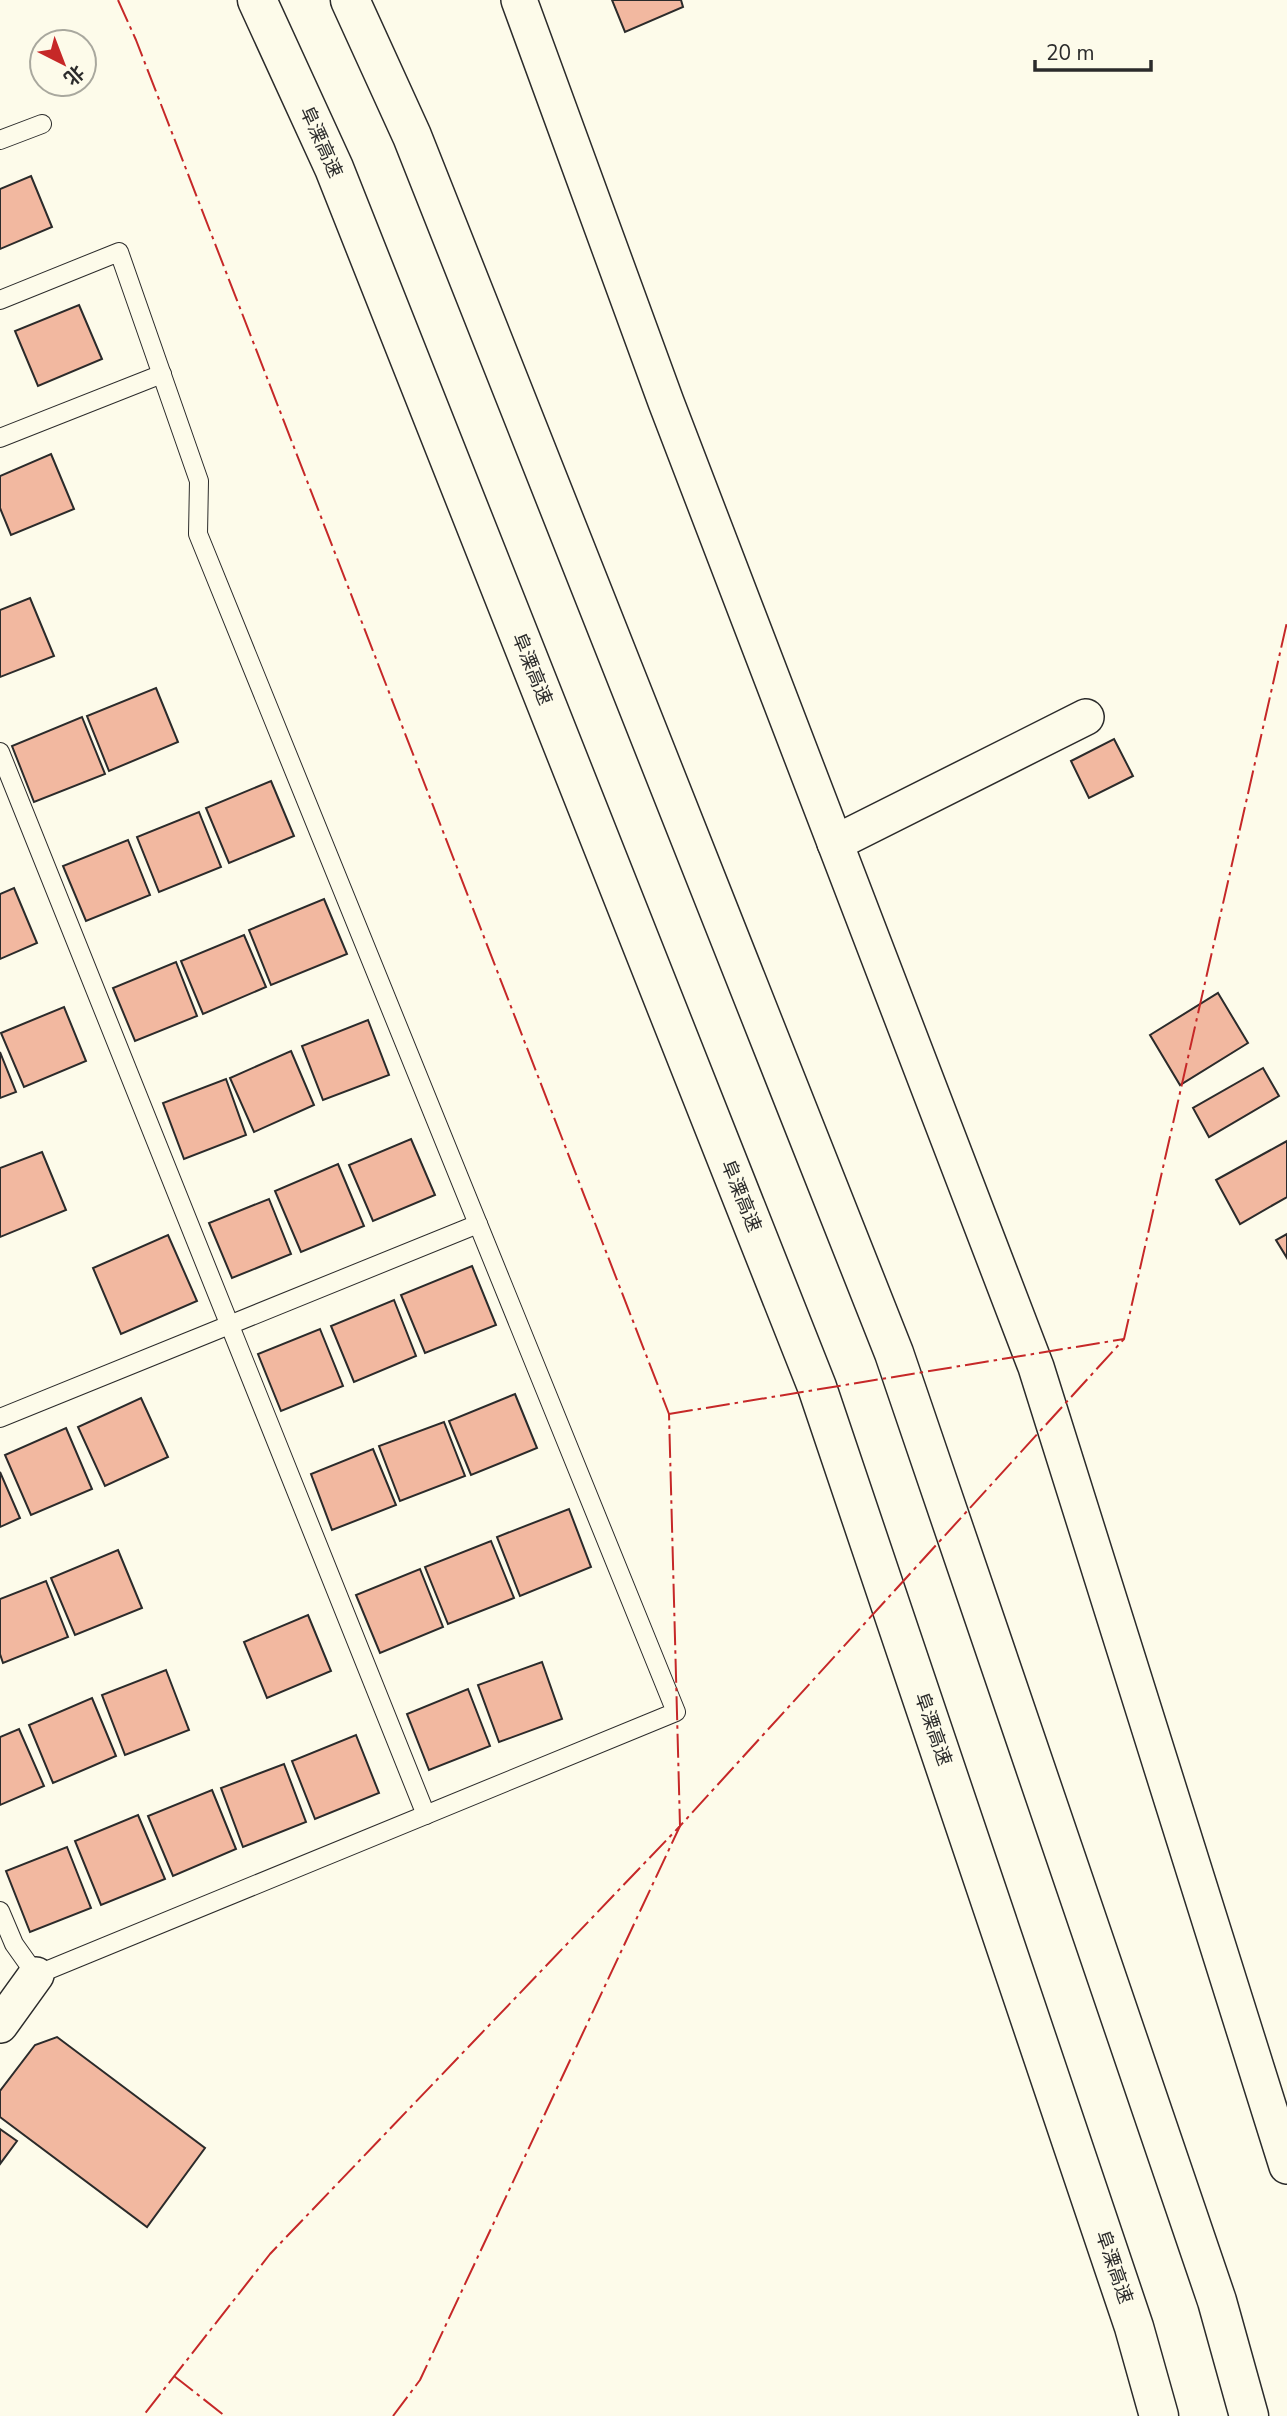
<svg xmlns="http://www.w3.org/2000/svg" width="1287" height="2416" viewBox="0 0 1287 2416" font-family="'Nunito Sans','Noto Sans SC',sans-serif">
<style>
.building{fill:#f2b8a0;stroke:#2b2b2b;stroke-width:2}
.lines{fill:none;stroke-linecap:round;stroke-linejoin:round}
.service-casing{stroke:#2b2b2b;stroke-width:20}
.minor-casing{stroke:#2b2b2b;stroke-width:38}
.motorway-casing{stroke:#2b2b2b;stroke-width:41}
.service{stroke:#fdfbea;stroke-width:18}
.minor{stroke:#fdfbea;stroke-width:35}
.motorway{stroke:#fdfbea;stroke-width:38}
.power{stroke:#c62828;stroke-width:2;stroke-dasharray:24 5 3.5 5;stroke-linecap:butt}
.labels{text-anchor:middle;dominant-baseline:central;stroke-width:5;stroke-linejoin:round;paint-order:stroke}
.street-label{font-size:19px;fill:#2b2b2b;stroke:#fdfbea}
</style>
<rect width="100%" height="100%" fill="#fdfbea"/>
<g class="building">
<polygon points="612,0 681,0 683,7 625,32"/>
<polygon points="31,176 52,227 0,249 0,189"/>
<polygon points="79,305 102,359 38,386 15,331"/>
<polygon points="51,454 74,509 11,535 0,508 0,476"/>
<polygon points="30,598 54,656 0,677 0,610"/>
<polygon points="156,688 178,742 109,771 87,716"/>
<polygon points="82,717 105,774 34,802 12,746"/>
<polygon points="1114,739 1133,776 1089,798 1071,761"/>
<polygon points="271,781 294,836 229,863 206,808"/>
<polygon points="199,812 221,867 159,892 137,837"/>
<polygon points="128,840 150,895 86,921 63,866"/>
<polygon points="14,888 37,943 0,959 0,894"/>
<polygon points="324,899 347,954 271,985 249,930"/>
<polygon points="244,935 266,987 203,1014 181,961"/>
<polygon points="176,962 197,1016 135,1041 113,988"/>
<polygon points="1218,993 1248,1043 1180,1085 1150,1035"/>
<polygon points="64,1007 86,1061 24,1087 1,1033"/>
<polygon points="368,1020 389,1075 323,1100 302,1046"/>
<polygon points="291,1051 314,1105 254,1132 230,1078"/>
<polygon points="0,1052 16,1092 0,1098"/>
<polygon points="1263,1068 1279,1096 1209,1137 1193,1108"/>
<polygon points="226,1079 246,1135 184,1159 163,1103"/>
<polygon points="411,1139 435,1195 373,1221 349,1165"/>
<polygon points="1287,1141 1287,1197 1240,1224 1216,1180"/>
<polygon points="42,1152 66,1210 0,1237 0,1168"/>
<polygon points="338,1164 364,1226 301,1252 275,1191"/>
<polygon points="269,1199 291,1254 232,1278 209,1223"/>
<polygon points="1287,1234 1287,1258 1276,1240"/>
<polygon points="168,1235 197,1301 121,1334 93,1268"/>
<polygon points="472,1266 496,1325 425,1353 401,1295"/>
<polygon points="394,1300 416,1356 354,1382 331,1326"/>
<polygon points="320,1329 343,1386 281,1411 258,1354"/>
<polygon points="515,1394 537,1448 471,1475 449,1421"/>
<polygon points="141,1398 168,1457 105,1486 78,1427"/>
<polygon points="444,1422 465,1476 400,1501 379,1446"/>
<polygon points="66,1428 92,1489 31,1515 5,1455"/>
<polygon points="373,1449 396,1505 332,1530 311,1474"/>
<polygon points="0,1472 20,1518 0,1527"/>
<polygon points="569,1509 591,1567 520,1596 497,1537"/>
<polygon points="491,1541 514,1598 448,1624 425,1567"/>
<polygon points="118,1550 142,1608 75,1635 51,1578"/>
<polygon points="420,1569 443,1627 380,1653 356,1595"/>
<polygon points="46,1581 68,1637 3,1663 0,1654 0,1599"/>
<polygon points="308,1615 331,1671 267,1698 244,1642"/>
<polygon points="542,1662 562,1719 499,1742 478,1685"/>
<polygon points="166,1670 189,1730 125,1755 102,1695"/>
<polygon points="468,1689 490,1746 429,1770 407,1714"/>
<polygon points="92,1698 116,1756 53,1783 29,1725"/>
<polygon points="19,1729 44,1786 0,1805 0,1737"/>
<polygon points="356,1735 379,1793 315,1819 292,1761"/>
<polygon points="284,1764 306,1822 243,1847 221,1788"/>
<polygon points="212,1790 236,1849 173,1876 148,1816"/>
<polygon points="138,1815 165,1879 101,1905 75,1841"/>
<polygon points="67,1847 91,1908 30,1932 6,1871"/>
<polygon points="57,2037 205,2148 147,2227 0,2117 0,2091 35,2045"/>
<polygon points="0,2129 17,2141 0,2164"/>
</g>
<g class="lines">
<g class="service-casing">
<g id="service">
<polyline points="0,140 42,124"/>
<polyline points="0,300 119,252 199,481 198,534 676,1712 36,1975 14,1944 0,1911"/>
<polyline points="0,438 162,374"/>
<polyline points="0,752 426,1815"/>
<polyline points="0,1418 478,1224"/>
</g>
</g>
<g class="minor-casing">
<g id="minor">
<polyline points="519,0 666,402 1036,1367 1287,2166"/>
<polyline points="835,843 1086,717"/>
<polyline points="0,2025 36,1975"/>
</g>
</g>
<g class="motorway-casing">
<g id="motorway">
<polyline points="257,0 334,168 817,1387 1134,2327 1159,2416"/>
<polyline points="350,0 412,136 894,1353 1217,2301 1249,2416"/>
</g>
</g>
<use href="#service" class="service"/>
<use href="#minor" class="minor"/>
<use href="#motorway" class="motorway"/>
<g class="power">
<polyline points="118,0 136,40 669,1414 680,1826 270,2254 143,2416"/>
<polyline points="669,1414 1124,1339"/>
<polyline points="174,2376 225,2416"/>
<polyline points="393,2416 420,2380 680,1826 1124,1339 1287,622"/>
</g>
</g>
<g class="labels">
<g class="street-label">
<text transform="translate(321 142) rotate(66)">阜溧高速</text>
<text transform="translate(532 669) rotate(68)">阜溧高速</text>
<text transform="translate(741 1196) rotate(68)">阜溧高速</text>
<text transform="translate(933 1729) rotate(71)">阜溧高速</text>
<text transform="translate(1114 2267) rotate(71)">阜溧高速</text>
</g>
</g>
<g transform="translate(63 63) rotate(138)"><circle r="33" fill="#fdfbea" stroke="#a9a89e" stroke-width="2"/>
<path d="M0-5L12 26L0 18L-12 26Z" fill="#c62828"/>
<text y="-10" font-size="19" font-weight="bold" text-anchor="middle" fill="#2b2b2b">北</text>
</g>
<path d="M1035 60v10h116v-10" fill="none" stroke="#2b2b2b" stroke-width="3.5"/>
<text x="1046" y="60" font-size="21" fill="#2b2b2b" stroke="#fdfbea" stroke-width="5" paint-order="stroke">20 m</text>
</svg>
